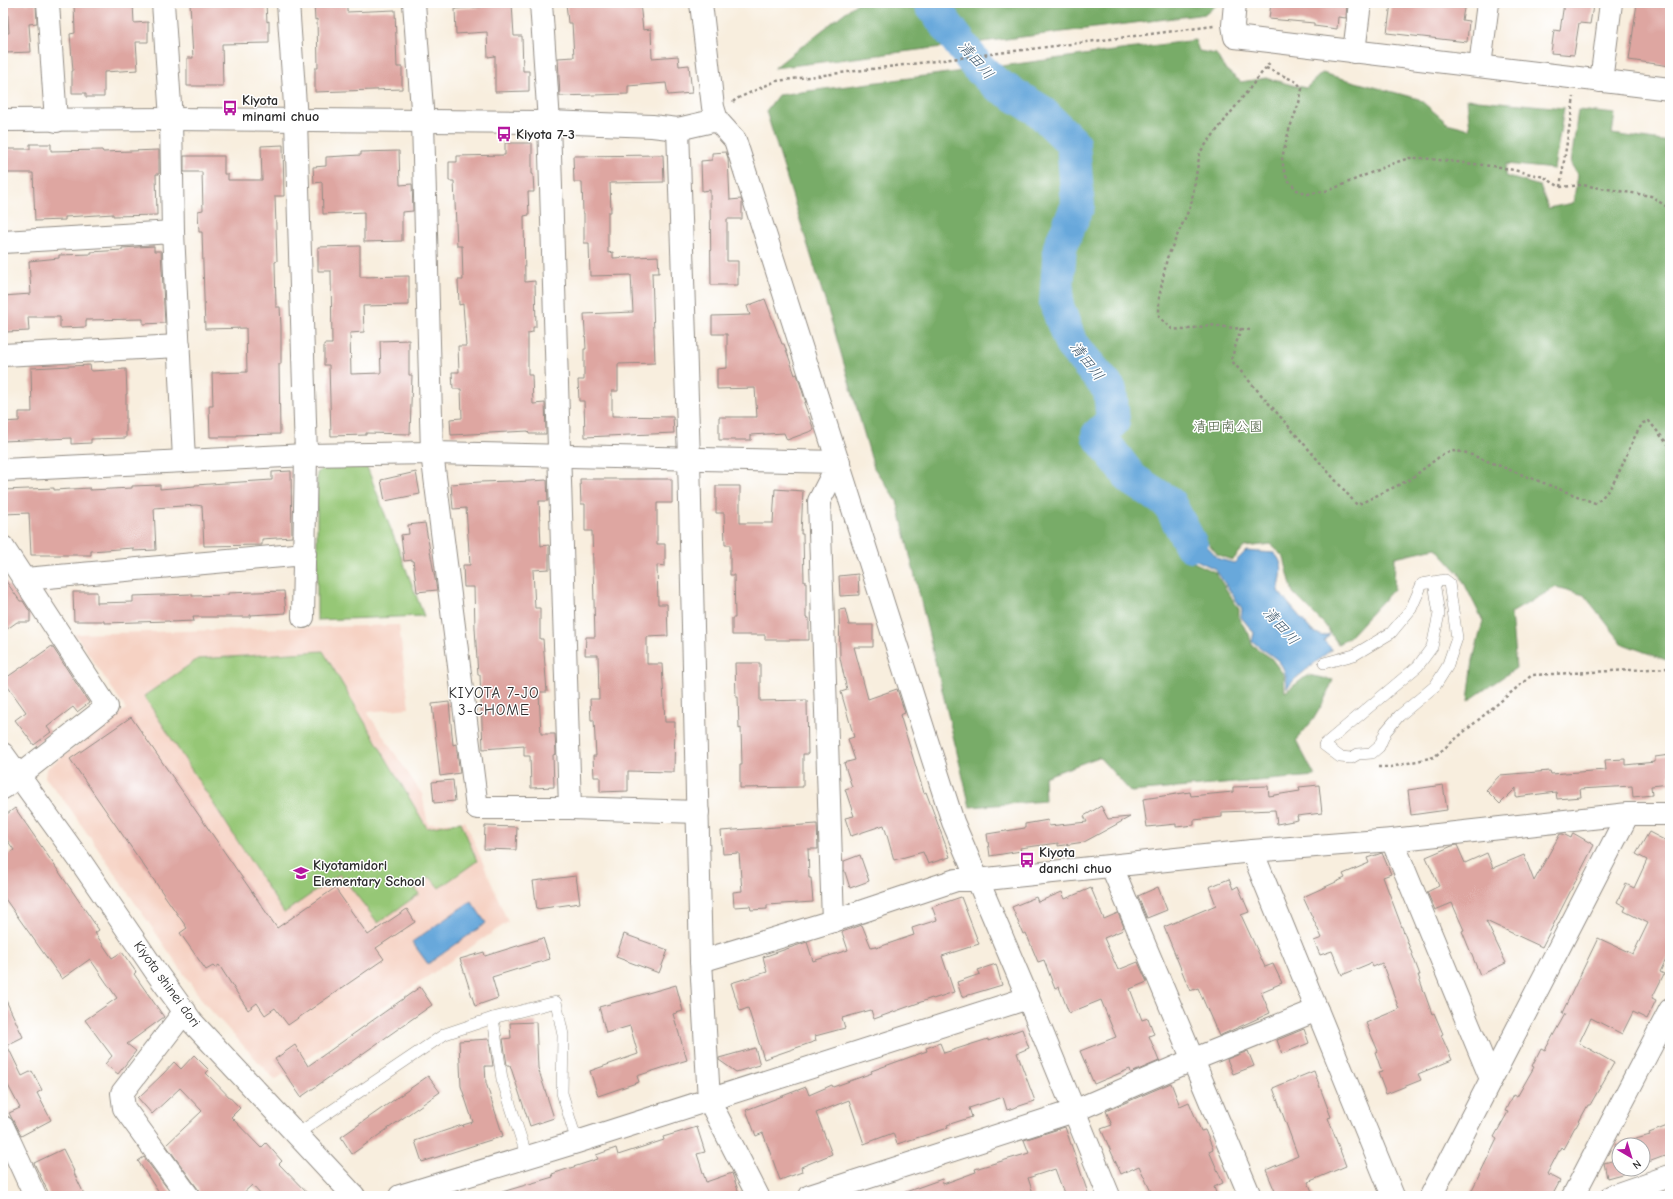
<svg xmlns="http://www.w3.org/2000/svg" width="1673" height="1199" viewBox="0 0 1673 1199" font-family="'Comic Neue','Klee One',sans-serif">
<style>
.built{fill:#f6d2c3}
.green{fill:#96c776;stroke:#607950}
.forest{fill:#78ac67;stroke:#526c49}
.water{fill:#68a8db;stroke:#4a6a83}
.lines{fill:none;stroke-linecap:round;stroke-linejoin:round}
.river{stroke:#68a8db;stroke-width:34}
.building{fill:#dea6a1}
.service-casing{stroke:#928c84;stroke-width:12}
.minor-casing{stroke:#928c84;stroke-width:24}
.tertiary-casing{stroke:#928c84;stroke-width:24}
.path{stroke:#928c84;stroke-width:2.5;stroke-dasharray:3 3;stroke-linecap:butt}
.service{stroke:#fff;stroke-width:11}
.minor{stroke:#fff;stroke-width:22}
.tertiary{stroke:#fff;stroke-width:22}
.labels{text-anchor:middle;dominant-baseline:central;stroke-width:3;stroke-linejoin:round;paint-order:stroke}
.poi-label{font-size:14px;font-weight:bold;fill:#2b2b2b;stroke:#fff;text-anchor:start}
.park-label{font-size:14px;fill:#506245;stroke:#fff}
.street-label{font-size:14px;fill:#2b2b2b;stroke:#fff}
.water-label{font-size:15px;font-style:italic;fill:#435d71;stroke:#fff}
.neighbourhood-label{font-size:15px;letter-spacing:1px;fill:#2b2b2b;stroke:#fff}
</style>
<rect width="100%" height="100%" fill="#fff"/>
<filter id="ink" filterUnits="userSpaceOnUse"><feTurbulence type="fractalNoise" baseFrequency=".025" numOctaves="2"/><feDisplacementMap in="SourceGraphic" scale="8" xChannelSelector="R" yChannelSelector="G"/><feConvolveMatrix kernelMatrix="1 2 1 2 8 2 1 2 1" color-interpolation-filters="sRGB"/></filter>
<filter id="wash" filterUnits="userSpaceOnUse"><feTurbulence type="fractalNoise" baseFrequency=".012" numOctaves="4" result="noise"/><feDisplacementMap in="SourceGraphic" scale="16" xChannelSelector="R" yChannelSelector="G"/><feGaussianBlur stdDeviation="0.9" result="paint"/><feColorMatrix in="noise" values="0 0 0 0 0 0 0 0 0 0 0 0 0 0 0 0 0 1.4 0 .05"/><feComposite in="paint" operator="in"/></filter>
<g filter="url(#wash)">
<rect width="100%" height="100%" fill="#f8eede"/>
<polygon class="built" points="399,625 409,708 367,712 422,794 428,824 465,821 508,922 275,1080 204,1003 69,807 45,777 46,769 126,709 75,634"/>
<g class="green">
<polygon points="324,467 367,467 424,616 317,620 317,473"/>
<polygon points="323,651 427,828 461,822 477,861 439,888 430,877 415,888 419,894 378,923 340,874 284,913 144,696 198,659"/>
</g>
<g class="forest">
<polygon points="857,3 1218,3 1206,14 774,68"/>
<polygon points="1195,40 1199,51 1216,54 1225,69 1241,82 1266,78 1292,85 1306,88 1322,73 1419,99 1447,123 1470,129 1467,99 1564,108 1554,169 1506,164 1505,176 1540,186 1548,208 1573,203 1578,175 1571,164 1578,110 1615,114 1612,134 1670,142 1670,658 1666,660 1623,644 1584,595 1556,587 1511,613 1516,668 1468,701 1473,660 1483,621 1459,573 1436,548 1395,557 1394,589 1348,638 1338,644 1325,625 1293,593 1284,558 1271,544 1244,547 1233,560 1218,555 1171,498 1166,515 1168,527 1189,560 1215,572 1239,609 1239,619 1249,634 1252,645 1271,658 1284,675 1285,692 1308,675 1333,680 1323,703 1313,720 1296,740 1315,776 1131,792 1099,757 1044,777 1045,801 970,807 897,501 874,468 836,336 766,111 778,95 971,70 985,81 994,67"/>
</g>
<g class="water">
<path d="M 1169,503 L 1179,508 L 1186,523 L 1219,559 L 1234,563 L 1246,551 L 1274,553 C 1286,565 1281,576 1278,591 L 1311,630 L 1322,636 L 1330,634 L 1324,641 L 1332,649 L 1295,679 L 1287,688 C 1286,657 1272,659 1252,641 L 1254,633 L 1241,617 L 1242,609 L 1215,569 L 1188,556 L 1183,542 L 1170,524 Z"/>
<polygon points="471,901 486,923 428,964 412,942"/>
</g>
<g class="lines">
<polyline class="river" points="930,3 977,66 996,84 1039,110 1073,143 1078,205 1060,247 1056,303 1071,344 1110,390 1113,421 1098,435 1132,479 1169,503 1191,545"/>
</g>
<g id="blocks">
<g class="building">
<polygon points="36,3 37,23 29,24 31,52 6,53 5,33 9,33 7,5"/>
<polygon points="74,3 133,3 134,23 148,22 148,42 136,42 138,70 104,72 104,97 86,97 86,93 72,93 72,71 73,71 70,34 75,33"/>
<polygon points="190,3 266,3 267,22 269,21 269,43 222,44 223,86 187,86 187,58 193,58"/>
<polygon points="314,3 347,3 347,12 395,10 397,67 402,67 402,89 315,92 315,68 318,68 317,19 315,20"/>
<polygon points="482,3 512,3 514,36 522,36 523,71 529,71 529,91 495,92 495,56 488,57 487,32 456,34 455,9 482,7"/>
<polygon points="566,3 640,3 643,30 651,29 652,58 678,56 679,66 689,65 692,93 668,95 666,83 628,86 628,94 560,96 558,58 574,57 572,23 568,23"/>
<polygon points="1271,3 1347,3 1346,18 1338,17 1337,29 1314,26 1314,23 1269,19"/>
<polygon points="1391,3 1465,3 1462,20 1469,21 1467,42 1387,33"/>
<polygon points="1564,3 1593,6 1590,24 1579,23 1574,55 1551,53 1554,30 1560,31"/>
<polygon points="1637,3 1670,3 1670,66 1629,60"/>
<polygon points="505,143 532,143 532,174 533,174 534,192 528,192 529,215 524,216 525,282 535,281 536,327 533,327 533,332 528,333 528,375 532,375 533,404 545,403 546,434 529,434 528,431 451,435 450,419 462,418 461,389 453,389 452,372 459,372 458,346 466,346 463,304 459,305 458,280 463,280 462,246 457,246 454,181 449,181 449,162 457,162 457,156 505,155"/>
<polygon points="30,144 51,144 51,151 102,150 103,152 159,150 159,174 156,174 157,215 113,216 113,214 65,217 65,220 35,221 33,173 3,173 3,149 30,149"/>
<polygon points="283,145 284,196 275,196 277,261 275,262 276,307 280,307 281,326 281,364 279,364 280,434 237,435 237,437 210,437 209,406 213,406 212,373 247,372 246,328 205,329 202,232 199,232 198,211 203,210 202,172 184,172 184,156 224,156 224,174 228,174 228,180 262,180 261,146"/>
<polygon points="399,151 400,185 412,184 413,211 402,212 402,241 364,242 364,212 323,214 322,182 314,183 313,167 326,166 326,157 361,155 361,152"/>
<polygon points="726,152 728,158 730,200 741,199 742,202 742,219 727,219 727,261 738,261 738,285 711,285 710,190 702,191 701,161 712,160 712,153"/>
<polygon points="663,155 664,182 610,183 611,212 608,212 608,253 613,252 613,258 658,256 659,273 652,273 655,363 618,364 618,391 612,391 612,416 673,417 674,433 585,437 584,401 579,401 578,380 584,380 584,349 586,349 584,314 633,312 631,275 590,276 589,243 584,243 584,213 583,213 582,182 574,182 573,156"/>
<polygon points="154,246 154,251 161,251 165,323 143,324 143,319 86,320 86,327 60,328 60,317 28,317 29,331 5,332 3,296 31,294 29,261 59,258 59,255 91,254 91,252 122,250 122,248"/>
<polygon points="360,246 360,277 409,276 409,305 363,306 364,332 350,333 351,374 381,373 380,341 409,340 409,375 412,375 410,434 366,433 366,435 331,436 329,365 324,365 324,344 332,344 331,271 318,271 318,247"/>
<polygon points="765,299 782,344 784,344 795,375 797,374 806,403 804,403 814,430 787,440 784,433 751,435 751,440 719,440 719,417 757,417 755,388 717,389 717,369 727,368 727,334 712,334 712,316 750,315 747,306"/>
<polygon points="90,365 91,371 126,369 127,394 126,394 126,438 91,439 91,443 71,444 71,438 3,441 3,422 19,421 19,412 32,412 31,368"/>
<polygon points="291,471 292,537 262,539 262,545 204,546 202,506 196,505 154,508 156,550 133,551 133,548 91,551 91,555 31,555 29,513 3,514 3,490 54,488 54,490 90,488 90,490 132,488 132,486 160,485 160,489 195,486 195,485 272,480 272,472"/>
<polygon points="416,472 420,494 385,501 381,480"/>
<polygon points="580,479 672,479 672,503 657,503 657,544 665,544 665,566 657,565 658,604 667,604 668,636 647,637 647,664 662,664 665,722 675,722 674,772 628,771 628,791 600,792 600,777 594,777 593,756 596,756 594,720 591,720 590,699 599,699 598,655 585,655 586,637 595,637 592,531 585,531 585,504 581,504"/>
<polygon points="547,480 548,501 539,501 541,546 549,545 549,569 533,570 535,608 540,608 540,639 543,639 547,692 539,692 541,734 555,734 556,754 553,755 554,787 531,788 530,756 524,756 524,746 483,749 480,675 478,675 475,628 474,587 464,587 463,565 470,565 466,508 453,509 451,484 480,482 512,481 512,482"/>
<polygon points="716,486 740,486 740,523 773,523 775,489 803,491 801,534 803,534 804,582 806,582 806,618 809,618 809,640 765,640 765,635 732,635 732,618 735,618 734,575 730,575 730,545 725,545 724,513 716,513"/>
<polygon points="425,523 437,590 417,592 413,560 404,561 401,535 409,534 408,525"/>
<polygon points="858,574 859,595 840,596 839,576"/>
<polygon points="3,577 20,601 23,601 30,612 30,622 17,622 3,632"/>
<polygon points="284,591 286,613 250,615 250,617 193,617 194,621 170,622 169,621 104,623 104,621 74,621 73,592 97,592 97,603 133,602 133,596 192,594 192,596 228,595 228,593"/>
<polygon points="845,609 849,625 873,625 873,647 854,647 868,699 897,689 905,713 900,715 924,793 926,792 950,857 928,864 923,852 894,860 884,825 851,836 845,818 854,816 845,789 852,787 844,763 855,760 848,739 854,737 841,692 847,690 840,658 839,610"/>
<polygon points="52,646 89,703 77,712 73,707 47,727 51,732 34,745 15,720 26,712 3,680"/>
<polygon points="735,663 760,663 760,701 807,700 808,754 803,754 803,787 740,788 740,765 742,765 741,728 739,729 738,697 736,697"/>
<polygon points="449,702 453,745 456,744 460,773 440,776 432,704"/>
<polygon points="131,717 277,928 335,888 368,935 407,909 415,922 376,948 384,959 288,1025 275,1008 265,1015 257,1003 248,1010 219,965 215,968 213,966 206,970 180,933 187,928 70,759"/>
<polygon points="1670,755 1670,784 1651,786 1652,795 1633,797 1632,786 1580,789 1581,797 1557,799 1556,792 1516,797 1516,788 1500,804 1486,790 1500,775 1550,771 1551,774 1606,770 1605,760 1625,759 1625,765 1655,762 1655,757"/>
<polygon points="453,780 455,801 434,803 432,782"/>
<polygon points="1319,785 1322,813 1297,816 1298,820 1277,824 1275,810 1222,812 1222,817 1194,820 1194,825 1176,827 1176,824 1147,827 1143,799 1190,792 1191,796 1233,792 1233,787 1268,786 1269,796 1300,791 1299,787"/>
<polygon points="1443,785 1447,810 1411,815 1408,790"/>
<polygon points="1101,806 1108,819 1130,817 1084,842 1058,846 1058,843 1020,848 1021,851 990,856 987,834 1025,828 1025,824 1048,820 1049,826 1087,822 1084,816"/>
<polygon points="15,808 99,930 95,933 112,958 122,952 136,972 134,974 164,1017 127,1044 136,1051 118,1074 105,1064 112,1056 85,1020 117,998 90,959 62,979 3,896 3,858 14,850 3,834 3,817"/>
<polygon points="817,824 818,849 808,849 809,878 811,878 813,902 767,905 767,909 751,910 750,906 734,907 733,892 742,891 739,853 723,854 721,831"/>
<polygon points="485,826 517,827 516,850 484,849"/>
<polygon points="1649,832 1670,843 1670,951 1660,972 1664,974 1652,998 1656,1000 1647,1019 1633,1012 1622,1034 1591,1018 1579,1043 1614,1063 1590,1105 1588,1105 1576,1127 1575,1127 1563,1149 1561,1147 1547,1174 1560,1181 1552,1196 1469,1196 1497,1139 1494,1137 1508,1112 1505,1111 1513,1095 1517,1097 1534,1067 1532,1066 1541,1048 1545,1050 1565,1014 1562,1013 1598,938 1633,954 1648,923 1624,911 1626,907 1617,902 1626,884 1634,888 1647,860 1636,854"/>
<polygon points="1573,833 1594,845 1542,947 1486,921 1506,963 1480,975 1462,931 1464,930 1452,903 1435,910 1427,892 1439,886 1426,857 1452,846 1457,845 1465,863 1487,853 1493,868 1524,855 1534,881 1560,834 1563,834 1571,838"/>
<polygon points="1382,853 1391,874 1383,877 1420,975 1418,975 1432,1014 1434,1013 1443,1034 1441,1035 1452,1060 1418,1074 1421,1080 1386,1094 1378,1073 1382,1072 1375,1052 1378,1051 1366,1023 1399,1009 1382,963 1373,967 1371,963 1342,975 1332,951 1320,955 1314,941 1322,938 1303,897 1345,878 1343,874 1369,863 1367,858"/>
<polygon points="860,855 869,881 850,888 844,869 844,861"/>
<polygon points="576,876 580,903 537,909 533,881"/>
<polygon points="1229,879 1233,889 1238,886 1249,912 1241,915 1265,967 1273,964 1282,983 1261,992 1270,1013 1219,1036 1198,988 1190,991 1164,927 1216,905 1209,887"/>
<polygon points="1158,887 1167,910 1147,918 1138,896"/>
<polygon points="1091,888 1104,919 1118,913 1124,927 1122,928 1123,930 1104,938 1118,970 1138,962 1147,982 1130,989 1142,1020 1148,1018 1154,1034 1149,1036 1159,1061 1131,1073 1130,1069 1094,1084 1080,1051 1116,1037 1101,1000 1069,1013 1059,987 1055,989 1044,960 1038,962 1026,933 1023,934 1012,907 1036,897 1038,902 1062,892 1065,899"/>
<polygon points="961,897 979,944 942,956 954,992 933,999 932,998 874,1019 871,1010 842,1018 845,1028 815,1036 816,1041 764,1059 748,1008 740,1011 731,983 767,972 763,957 807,942 813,961 848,950 842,932 862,925 871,947 875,946 876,948 914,935 912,928 937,920 932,907"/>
<polygon points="624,934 668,950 659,973 616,957"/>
<polygon points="543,938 550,959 492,977 498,998 475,1006 460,959 484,952 485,956"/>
<polygon points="996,964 1002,985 962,997 957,982 980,974 978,970"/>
<polygon points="676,985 683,1011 673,1014 687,1060 637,1076 639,1082 598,1096 590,1071 638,1054 630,1026 606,1033 599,1007"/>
<polygon points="420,987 432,1005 301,1097 275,1059 295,1045 308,1066"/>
<polygon points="3,994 23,1037 7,1045 22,1076 32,1071 42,1090 37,1093 51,1120 21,1136 9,1113 20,1108 3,1076"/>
<polygon points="536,1022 538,1068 554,1118 530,1126 510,1065 507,1065 503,1039 511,1038 510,1023"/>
<polygon points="1022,1029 1029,1048 1017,1053 1035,1101 1007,1110 1003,1097 969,1108 972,1117 947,1125 948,1128 897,1144 893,1133 864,1144 849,1100 816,1113 832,1154 801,1167 802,1172 780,1180 763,1133 756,1136 746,1110 806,1087 809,1095 832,1085 833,1087 872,1073 871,1071 927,1051 926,1048 940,1043 944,1053 988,1039 988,1041"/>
<polygon points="1304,1029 1309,1043 1282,1054 1277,1040"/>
<polygon points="489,1039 493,1066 485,1066 486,1083 503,1136 422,1162 415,1141 462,1125 464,1127 463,1125 473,1122 461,1086 459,1041"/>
<polygon points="755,1048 760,1065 736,1072 719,1060 719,1058"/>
<polygon points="1248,1051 1254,1066 1233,1074 1227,1059"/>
<polygon points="194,1055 209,1070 206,1073 240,1108 231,1117 261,1148 266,1143 282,1161 279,1164 310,1196 262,1196 252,1185 240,1196 200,1196 198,1189 166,1145 202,1111 180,1088 152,1114 138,1098 164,1073 174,1062 181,1069"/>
<polygon points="1314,1071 1331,1117 1328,1118 1346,1166 1308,1182 1314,1196 1277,1196 1266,1170 1298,1156 1273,1088"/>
<polygon points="428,1076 440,1092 352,1154 341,1137"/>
<polygon points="1171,1083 1180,1106 1189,1102 1201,1131 1205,1130 1213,1149 1209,1151 1223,1183 1214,1187 1217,1196 1153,1196 1139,1166 1121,1174 1101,1129 1112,1125 1106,1111"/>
<polygon points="1670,1125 1670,1154 1643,1164 1643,1145 1619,1145 1619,1169 1640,1169 1607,1178 1604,1163 1619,1159 1615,1145 1650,1135 1649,1133"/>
<polygon points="697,1127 705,1152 697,1154 706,1182 732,1173 740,1196 502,1196 502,1192 553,1177 552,1174 598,1159 596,1155 616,1148 618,1155 664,1140 663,1137"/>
<polygon points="1065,1127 1089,1196 1065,1196 1055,1169 1028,1178 1034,1196 900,1196 900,1194 942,1179 943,1184 976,1172 975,1169 1029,1153 1024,1140"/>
<polygon points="63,1149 74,1171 73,1171 85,1196 50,1196 34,1163"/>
<polygon points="144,1157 173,1196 161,1196 138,1161"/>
</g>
</g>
</g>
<g filter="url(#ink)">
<use href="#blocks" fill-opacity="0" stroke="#928c84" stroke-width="1"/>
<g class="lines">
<g class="service-casing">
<g id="service">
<polyline points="1324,663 1354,655 1391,633 1411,609 1422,584 1445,580 1449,583 1457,638 1447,667 1435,686 1399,716 1386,731 1379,747 1372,753 1358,754 1351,758 1340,757 1324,745 1418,666 1432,647 1439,614 1434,582"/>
<polyline points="493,1018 502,1079 527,1157"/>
<polyline points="297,1134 445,1034 493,1018 556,1002 563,1035 562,1093 577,1142"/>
</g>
</g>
<g class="minor-casing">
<g id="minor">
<polyline points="48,3 56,121"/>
<polyline points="163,3 171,119 173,232 184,460"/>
<polyline points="288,3 296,120 306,455 303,617"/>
<polyline points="414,3 423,122 432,453 477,808 570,808 698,812"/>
<polyline points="541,3 549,122 570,808"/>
<polyline points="701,3 713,107 717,120 735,140 953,822 1028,998 1109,1196"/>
<polyline points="1235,3 1233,25 1235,37 1670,89"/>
<polyline points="1354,52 1360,3"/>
<polyline points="1480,66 1488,3"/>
<polyline points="1601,81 1611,3"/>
<polyline points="3,120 171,119 549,122 652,126 678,129 717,120"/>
<polyline points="678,129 689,459 701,961 709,1100 758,1196"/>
<polyline points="3,242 173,232"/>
<polyline points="3,355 179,346"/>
<polyline points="3,470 306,455 432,453 839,462 819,501 833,921"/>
<polyline points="3,547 107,707 3,788"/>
<polyline points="25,579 305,554"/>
<polyline points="1392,840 1491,1079"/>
<polyline points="1252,851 1393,1196"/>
<polyline points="1112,867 1250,1196"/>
<polyline points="701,961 833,921 956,880 977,880 1252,851 1392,840 1628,814 1670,814"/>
<polyline points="185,1011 122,1093 124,1108 188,1196"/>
<polyline points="3,1127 35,1196"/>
<polyline points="400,1196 577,1142 1028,998"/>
<polyline points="810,1196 1074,1111 1192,1060 1317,1010"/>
<polyline points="1431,1196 1628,814"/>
<polyline points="1573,1196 1670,1010"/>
</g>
</g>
<g class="tertiary-casing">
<g id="tertiary">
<polyline points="3,754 81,862 156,972 192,1022 354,1196"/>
<polyline points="1612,1196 1670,1176"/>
</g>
</g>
<g class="path">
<polyline points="1266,68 1297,82 1302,89 1299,103 1289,130 1282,158 1284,171 1288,180 1297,190 1308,194 1330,190 1394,163 1409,158 1422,158 1500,167 1544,177 1560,187 1582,185 1651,196 1670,209"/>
<polyline points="733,102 736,99 776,81 1214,26"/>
<polyline points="1560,187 1574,97"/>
<path d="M 1241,328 L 1231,360 L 1357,505 L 1409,480 L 1443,454 L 1452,451 L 1464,452 L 1595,503 C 1621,485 1625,448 1643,423 L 1649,421 L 1670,447"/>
<polyline points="1250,330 1210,325 1184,330 1172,329 1159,317 1159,298 1167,258 1191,205 1200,152 1271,61"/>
<polyline points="1378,767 1391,767 1434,757 1532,675 1670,668"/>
</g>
<use href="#service" class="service"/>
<use href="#minor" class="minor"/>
<use href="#tertiary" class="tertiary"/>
</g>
</g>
<defs>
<g id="bus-bare" transform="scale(1.2)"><path d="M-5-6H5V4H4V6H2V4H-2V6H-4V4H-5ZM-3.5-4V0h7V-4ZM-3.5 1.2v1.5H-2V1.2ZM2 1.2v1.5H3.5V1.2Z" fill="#b5179e" stroke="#fff" stroke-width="2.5" paint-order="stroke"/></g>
<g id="school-bare" transform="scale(1.2)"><path d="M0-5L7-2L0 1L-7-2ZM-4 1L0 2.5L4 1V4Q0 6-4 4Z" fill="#b5179e" stroke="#fff" stroke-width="2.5" paint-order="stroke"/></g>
</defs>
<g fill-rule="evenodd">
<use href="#bus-bare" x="230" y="108"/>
<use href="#bus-bare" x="504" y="134"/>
<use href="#bus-bare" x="1027" y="860"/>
<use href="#school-bare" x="301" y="873"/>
</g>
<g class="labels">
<g class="poi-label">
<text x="242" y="100">Kiyota<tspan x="242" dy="16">minami chuo</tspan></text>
<text x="516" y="134">Kiyota 7-3</text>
<text x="1039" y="852">Kiyota<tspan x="1039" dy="16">danchi chuo</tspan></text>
<text x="313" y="865">Kiyotamidori<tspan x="313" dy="16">Elementary School</tspan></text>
</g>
<g class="park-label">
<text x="1228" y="426">清田南公園</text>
</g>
<g class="street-label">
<text transform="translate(167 984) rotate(54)">Kiyota shinei dori</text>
</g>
<g class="water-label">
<text transform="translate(976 60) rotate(49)">清田川</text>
<text transform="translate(1087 361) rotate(52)">清田川</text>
<text transform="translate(1281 626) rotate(48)">清田川</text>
</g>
<g class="neighbourhood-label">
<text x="494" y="693">KIYOTA 7-JO<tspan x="494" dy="17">3-CHOME</tspan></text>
</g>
</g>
<rect width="1673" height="1199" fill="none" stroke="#fff" stroke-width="16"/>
<g transform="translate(1631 1157) rotate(142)"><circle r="19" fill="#ffffff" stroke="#aaaaaa"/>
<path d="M0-3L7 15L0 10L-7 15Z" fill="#b5179e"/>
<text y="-6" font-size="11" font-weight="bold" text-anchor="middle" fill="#2b2b2b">N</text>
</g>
</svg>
